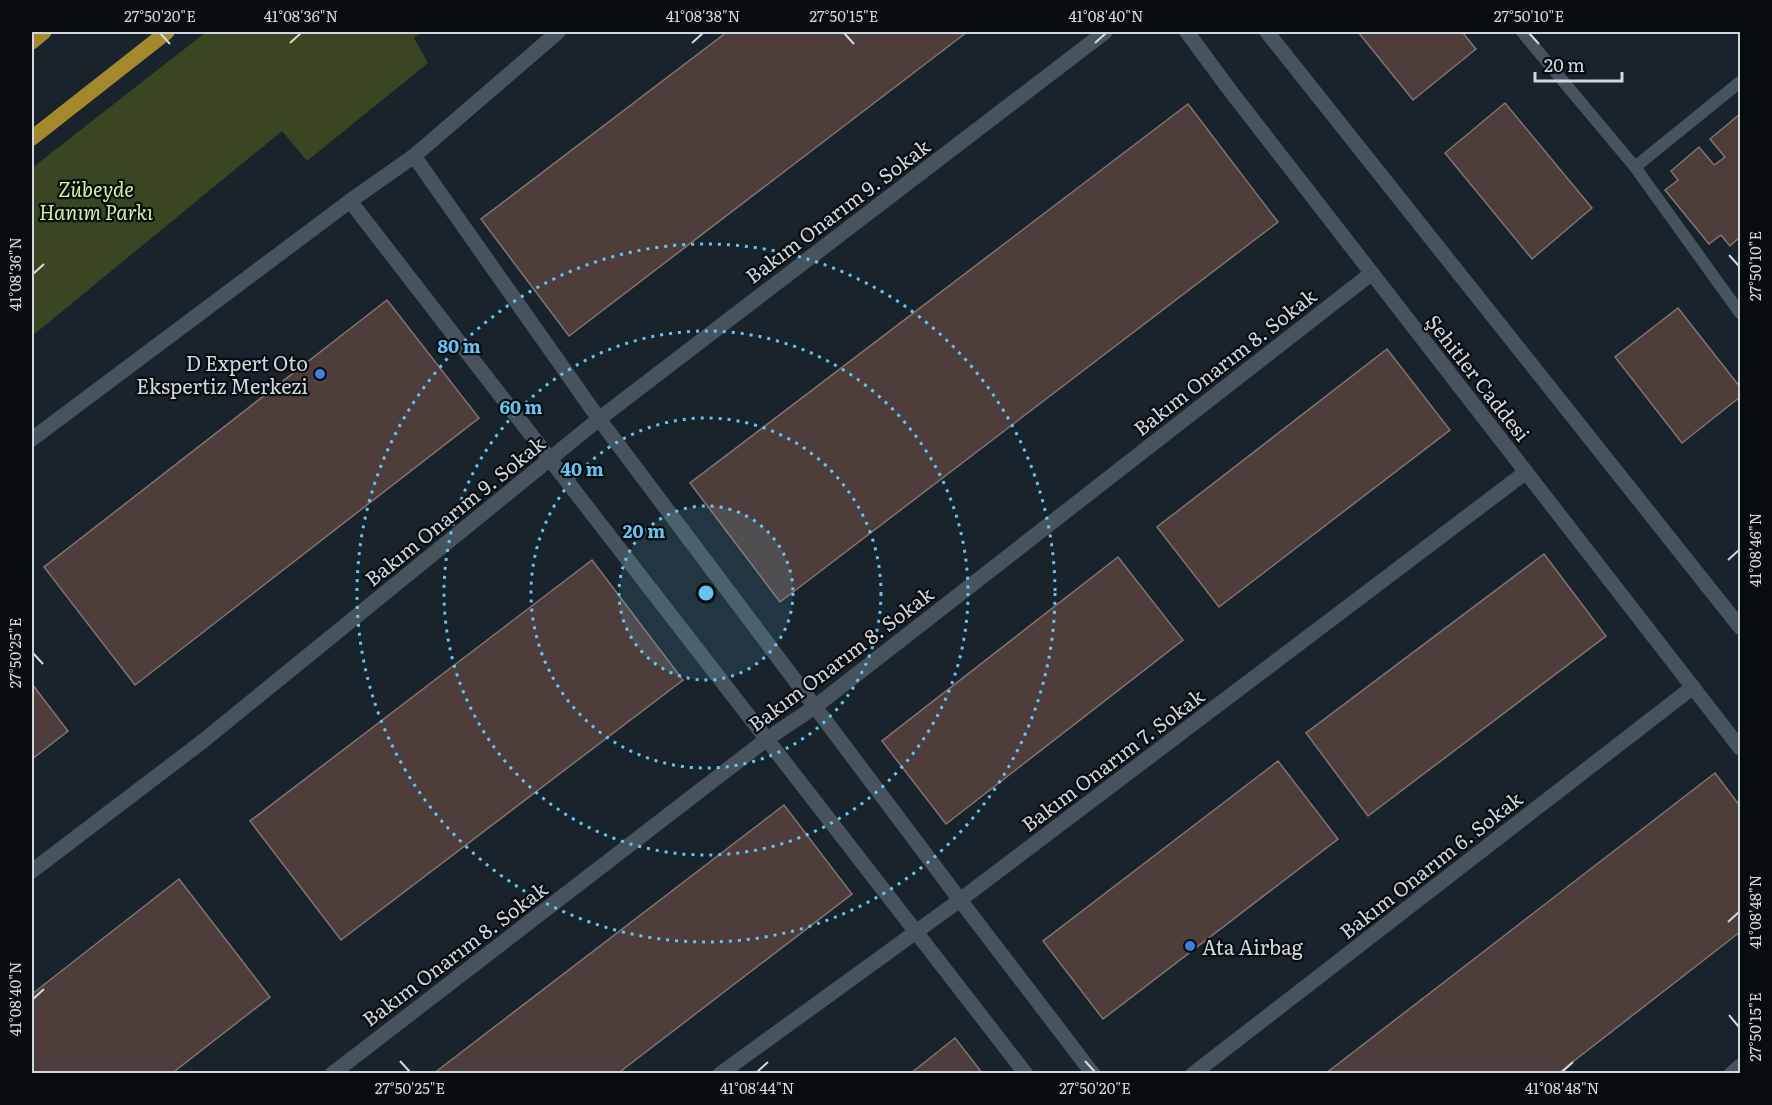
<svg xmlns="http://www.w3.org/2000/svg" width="1772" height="1105" viewBox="0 0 1772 1105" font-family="Literata,serif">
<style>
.park{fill:#394621}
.building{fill:#4d3e3c;stroke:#837270;stroke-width:1.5}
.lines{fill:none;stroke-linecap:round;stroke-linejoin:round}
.service{stroke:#48545d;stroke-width:12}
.minor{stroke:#48545d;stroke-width:15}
.tertiary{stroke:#48545d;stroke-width:15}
.primary{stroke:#a4892c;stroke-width:15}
.ticks{fill:none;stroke:#d1d8dd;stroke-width:2}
.ring{fill:none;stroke:#69c3f1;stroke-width:3;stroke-dasharray:3 6}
.shop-dot{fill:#3f7fe0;stroke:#070c0f;stroke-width:2}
.labels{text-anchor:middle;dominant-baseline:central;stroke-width:4.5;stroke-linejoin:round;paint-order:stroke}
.park-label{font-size:20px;font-style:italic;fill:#d2f1a3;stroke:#070c0f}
.street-label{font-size:20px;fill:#d1d8dd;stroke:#070c0f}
.poi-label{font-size:20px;fill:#d1d8dd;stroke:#070c0f;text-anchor:end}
.centre{fill:#69c3f1;stroke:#070c0f;stroke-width:3}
.ring-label{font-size:18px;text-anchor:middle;font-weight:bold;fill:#69c3f1;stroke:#070c0f;stroke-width:4.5;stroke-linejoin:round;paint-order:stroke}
.neatline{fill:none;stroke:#d1d8dd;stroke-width:2}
.ticks-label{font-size:15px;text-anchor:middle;fill:#d1d8dd}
</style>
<rect width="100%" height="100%" fill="#18232b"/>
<polygon class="park" points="206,32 421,32 414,38 428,63 307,161 282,131 32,336 32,168"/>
<g class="building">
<polygon points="727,32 967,32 569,336 481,219"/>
<polygon points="1358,32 1462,32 1476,49 1413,100"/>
<polygon points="1505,103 1592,208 1532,259 1445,153"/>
<polygon points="1188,104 1278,222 780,602 690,483"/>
<polygon points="1740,114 1740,237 1730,246 1721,235 1709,244 1665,190 1678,180 1671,171 1699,147 1714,165 1725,157 1710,139"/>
<polygon points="387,300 479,418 135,685 44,567"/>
<polygon points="1678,308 1740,387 1740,397 1682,443 1615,357"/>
<polygon points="1387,349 1450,430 1219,607 1157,527"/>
<polygon points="1544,554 1606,636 1368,816 1306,733"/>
<polygon points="1118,557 1183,640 946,824 882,741"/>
<polygon points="592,560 683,680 341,940 250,821"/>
<polygon points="32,684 68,731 32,759"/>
<polygon points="1278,761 1338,839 1103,1019 1043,941"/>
<polygon points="1715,773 1740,806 1740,932 1557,1074 1325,1074"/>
<polygon points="784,805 852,894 617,1074 433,1074"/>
<polygon points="179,879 270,997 171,1074 32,1074 32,994"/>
<polygon points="955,1038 983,1074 910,1074"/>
</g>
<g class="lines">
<g class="service">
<polyline points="1522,32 1635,167 1740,313"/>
<polyline points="1635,167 1740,82"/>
</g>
<g class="minor">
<polyline points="32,871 203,741 599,419 1105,32"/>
<polyline points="332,1074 767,739 816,706 1372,273"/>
<polyline points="720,1074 960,900 1526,472"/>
<polyline points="1193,1074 1693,687"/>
<polyline points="1731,1074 1740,1066"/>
</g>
<g class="tertiary">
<polyline points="1187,32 1229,89 1740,748"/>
<polyline points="1267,32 1740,627"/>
<polyline points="414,156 599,419 960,900 1093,1074"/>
<polyline points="350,201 1026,1074"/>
<polyline points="32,439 350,201 414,156 558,32"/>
</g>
<g class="primary">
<polyline points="32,42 44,32"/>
<polyline points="32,138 167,32"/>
</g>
</g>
<path class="ticks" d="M 160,33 L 170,44M 844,33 L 854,44M 1529,33 L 1539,44M 290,43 L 301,33M 692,43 L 703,33M 1095,43 L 1106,33M 1729,255 L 1739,266M 33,274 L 44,264M 1728,560 L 1739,550M 33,653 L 43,664M 1728,922 L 1739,912M 33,999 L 44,989M 1729,1015 L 1739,1027M 400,1061 L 410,1072M 1085,1061 L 1095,1072M 757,1072 L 768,1062M 1562,1072 L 1573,1062"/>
<circle cx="706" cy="593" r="87" fill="#69c3f1" fill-opacity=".12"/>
<g class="ring">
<circle cx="706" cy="593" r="87"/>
<circle cx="706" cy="593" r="175"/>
<circle cx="706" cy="593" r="262"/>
<circle cx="706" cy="593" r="349"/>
</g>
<g class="shop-dot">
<circle cx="320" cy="374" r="6"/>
<circle cx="1190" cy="946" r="6"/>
</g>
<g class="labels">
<g class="park-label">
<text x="96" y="188">Zübeyde<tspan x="96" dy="23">Hanım Parkı</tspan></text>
</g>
<g class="street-label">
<text transform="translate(837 210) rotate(-37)">Bakım Onarım 9. Sokak</text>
<text transform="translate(1224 361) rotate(-38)">Bakım Onarım 8. Sokak</text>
<text transform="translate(1479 377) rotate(52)">Şehitler Caddesi</text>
<text transform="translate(454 510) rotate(-39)">Bakım Onarım 9. Sokak</text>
<text transform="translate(840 658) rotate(-37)">Bakım Onarım 8. Sokak</text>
<text transform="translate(1112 759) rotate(-37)">Bakım Onarım 7. Sokak</text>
<text transform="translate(1430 864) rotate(-38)">Bakım Onarım 6. Sokak</text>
<text transform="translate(454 953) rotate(-37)">Bakım Onarım 8. Sokak</text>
</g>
<g class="poi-label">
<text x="308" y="362">D Expert Oto<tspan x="308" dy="23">Ekspertiz Merkezi</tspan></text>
<text x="1202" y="946" text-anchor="start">Ata Airbag</text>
</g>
</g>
<circle cx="706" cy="593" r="9" class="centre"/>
<g class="ring-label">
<text x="459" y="353">80 m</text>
<text x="521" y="414">60 m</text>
<text x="582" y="476">40 m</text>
<text x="644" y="538">20 m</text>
</g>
<rect width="1772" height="1105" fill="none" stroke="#070c0f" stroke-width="66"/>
<path d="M1535 72v9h87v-9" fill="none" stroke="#d1d8dd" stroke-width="3"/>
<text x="1544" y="72" font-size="18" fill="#d1d8dd" stroke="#070c0f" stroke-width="4.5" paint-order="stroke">20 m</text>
<rect x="33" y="33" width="1706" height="1039" class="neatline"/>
<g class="ticks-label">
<text x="160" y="22">27°50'20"E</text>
<text x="301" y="22">41°08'36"N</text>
<text x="703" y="22">41°08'38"N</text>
<text x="844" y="22">27°50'15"E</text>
<text x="1106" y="22">41°08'40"N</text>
<text x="1529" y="22">27°50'10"E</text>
<text transform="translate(1756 266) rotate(-90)" y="5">27°50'10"E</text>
<text transform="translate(16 274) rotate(-90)" y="5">41°08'36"N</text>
<text transform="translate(1756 550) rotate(-90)" y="5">41°08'46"N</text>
<text transform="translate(16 653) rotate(-90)" y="5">27°50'25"E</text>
<text transform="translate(1756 912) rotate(-90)" y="5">41°08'48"N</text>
<text transform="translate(16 999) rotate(-90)" y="5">41°08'40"N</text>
<text transform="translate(1756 1027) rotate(-90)" y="5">27°50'15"E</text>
<text x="410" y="1094">27°50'25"E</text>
<text x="757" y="1094">41°08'44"N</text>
<text x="1095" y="1094">27°50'20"E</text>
<text x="1562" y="1094">41°08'48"N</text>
</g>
</svg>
